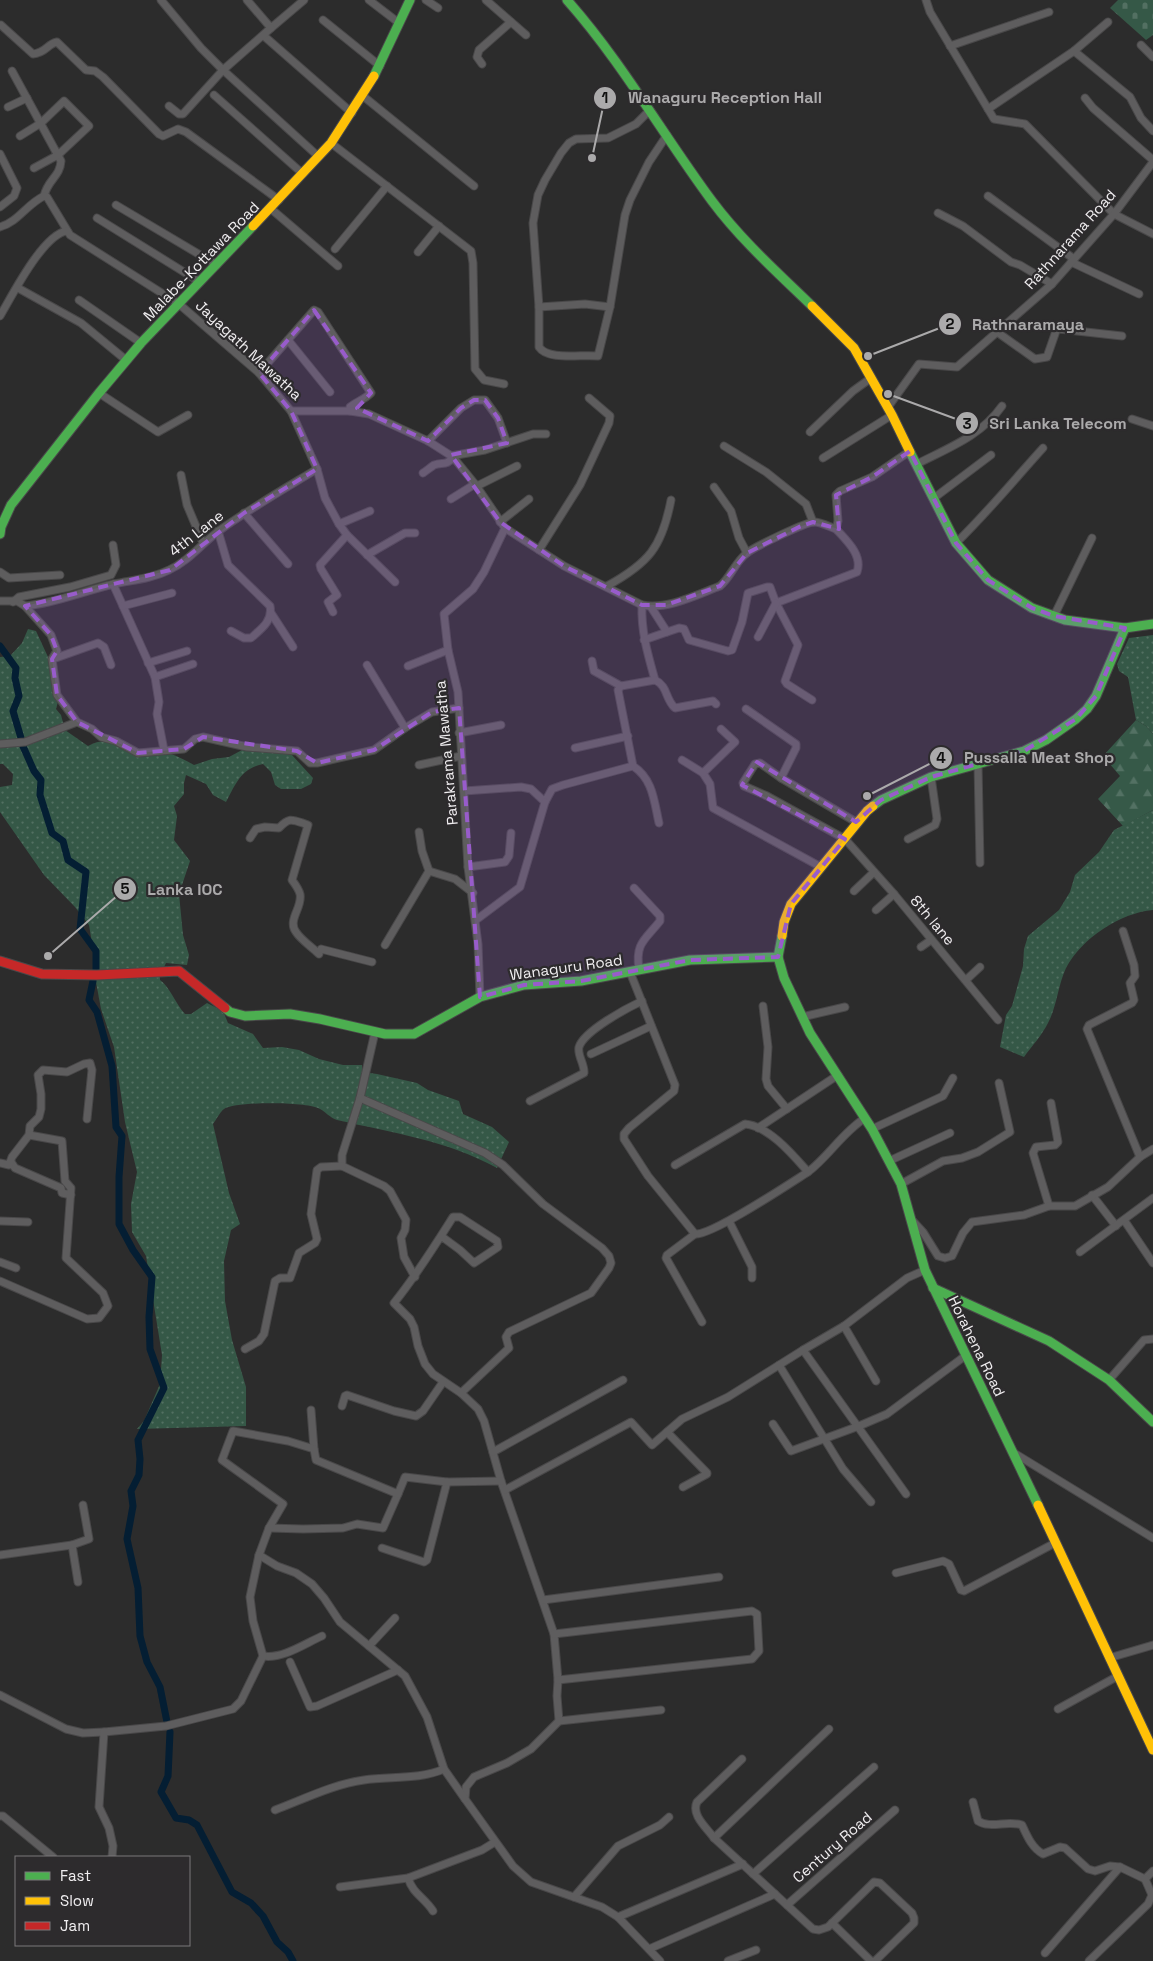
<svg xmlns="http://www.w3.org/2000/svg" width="1153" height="1961" viewBox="0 0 1153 1961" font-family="'Space Grotesk',sans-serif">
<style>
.grass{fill:url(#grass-dots)}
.forest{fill:url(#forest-firs)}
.cemetery{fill:url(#cemetery-stones)}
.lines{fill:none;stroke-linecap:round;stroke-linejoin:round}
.canal{stroke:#041e33;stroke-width:7}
.street-casing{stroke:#494849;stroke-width:9}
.fast-casing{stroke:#494849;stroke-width:11}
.slow-casing{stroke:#494849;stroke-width:11}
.jam-casing{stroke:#494849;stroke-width:11}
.street{stroke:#5e5d5e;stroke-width:7}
.fast{stroke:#4caf50;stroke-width:9}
.slow{stroke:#ffc107;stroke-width:9}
.jam{stroke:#c62828;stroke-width:9}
.marked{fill:#985ccb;fill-opacity:0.2;stroke:#985ccb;stroke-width:4;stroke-dasharray:10 6;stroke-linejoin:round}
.labels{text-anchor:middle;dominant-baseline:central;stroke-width:4.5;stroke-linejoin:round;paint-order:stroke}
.street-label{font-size:15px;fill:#f0eef0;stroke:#2d2b2d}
.leader{fill:none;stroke:#abaaab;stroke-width:2}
.callout-dot{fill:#abaaab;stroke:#2d2b2d;stroke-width:2}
.mark-label{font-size:15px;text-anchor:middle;font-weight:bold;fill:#111}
.callout-label{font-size:16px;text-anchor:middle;font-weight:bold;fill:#abaaab;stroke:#2d2b2d;stroke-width:4.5;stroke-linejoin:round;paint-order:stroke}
</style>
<defs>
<pattern id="grass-dots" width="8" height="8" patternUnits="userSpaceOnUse" patternTransform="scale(1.25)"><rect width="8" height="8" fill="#355847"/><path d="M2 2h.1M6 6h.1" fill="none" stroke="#537062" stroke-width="1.8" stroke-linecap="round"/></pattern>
<pattern id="forest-firs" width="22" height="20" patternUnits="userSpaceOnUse" patternTransform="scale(1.25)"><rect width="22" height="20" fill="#365948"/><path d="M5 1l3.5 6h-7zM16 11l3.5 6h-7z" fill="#537163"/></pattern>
<pattern id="cemetery-stones" width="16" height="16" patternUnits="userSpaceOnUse" patternTransform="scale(1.25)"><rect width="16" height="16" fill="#355847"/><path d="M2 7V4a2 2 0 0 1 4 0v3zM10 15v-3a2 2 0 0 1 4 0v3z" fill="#537062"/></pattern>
</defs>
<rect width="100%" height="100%" fill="#2c2c2c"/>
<g class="grass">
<path d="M 28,629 L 36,631 L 48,657 L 52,686 L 59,698 L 56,709 L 61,715 L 65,730 L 88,746 C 111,734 115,748 135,753 C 142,755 151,752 158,752 C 171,752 183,759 194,765 L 212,759 L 229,757 L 242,750 L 272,750 L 292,755 L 313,778 L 311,784 L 301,789 L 281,789 L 275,785 L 271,772 L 263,764 C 241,768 235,785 226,802 L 213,795 L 206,784 L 186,775 L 184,783 L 184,794 L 174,806 L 177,816 L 174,840 L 190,861 L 179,894 L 183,935 L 189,955 L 187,965 L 166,963 L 160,975 L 160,980 C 170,987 175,1003 185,1014 L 191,1014 L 207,1003 L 223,1011 L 228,1023 L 253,1034 L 263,1048 L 282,1047 L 299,1050 L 319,1059 L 343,1065 L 362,1065 L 362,1072 L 377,1074 L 417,1083 L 428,1090 L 459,1101 L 463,1114 L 492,1127 L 509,1142 L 497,1168 C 446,1140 393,1133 337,1120 C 330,1118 325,1111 318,1108 C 305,1102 236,1101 224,1109 C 220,1112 216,1120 213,1124 L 229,1193 L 240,1224 L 231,1230 L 224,1261 L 225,1301 L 232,1340 L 246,1387 L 246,1426 L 137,1429 L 144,1421 L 160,1384 L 162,1355 L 146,1256 L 132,1232 L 131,1204 L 137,1172 L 125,1122 L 114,1047 L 101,1009 L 93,966 L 94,955 L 89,925 L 75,907 L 44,875 L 0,812 L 0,787 L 12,785 L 13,774 L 3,764 L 0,764 L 0,657 L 10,656 L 22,643 Z"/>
<polygon points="1153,635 1153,734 1146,726 1136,720 1128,677 1119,671 1117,664 1129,638"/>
<path d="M 1153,810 L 1153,910 C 1120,913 1082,938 1066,968 C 1058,985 1057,1006 1048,1023 C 1042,1035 1032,1046 1024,1057 L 1000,1047 L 1006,1015 L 1012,1006 L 1023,966 L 1024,949 L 1028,936 L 1059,910 L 1070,892 L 1075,875 L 1099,852 L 1114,830 Z"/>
</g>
<polygon class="forest" points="1136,720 1146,726 1153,734 1153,810 1123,826 1098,799 1120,776 1103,756"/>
<polygon class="cemetery" points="1118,0 1153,0 1153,35 1146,40 1110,8"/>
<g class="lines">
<g class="canal">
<polyline points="0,646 16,668 15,678 19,696 13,711 21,738"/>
<polyline points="22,744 34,771 41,780 40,795 52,833 63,841 68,860 86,872 80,929 96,951 96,971"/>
<polyline points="93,981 89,1000 97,1012 112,1066 116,1127 122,1136 119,1177 119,1224 133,1250 152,1277 149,1317 150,1349 164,1388 138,1440 140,1459 139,1475 131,1491 133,1506 127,1539 138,1588 140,1636 147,1662 160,1687 167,1722"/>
<polyline points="170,1732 168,1776 161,1792 176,1818 189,1820 197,1825 232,1892 251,1903 263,1916 277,1942 288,1952 293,1961"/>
</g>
<g class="street-casing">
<g id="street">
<polyline points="161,0 201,48 223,70 319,157"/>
<polyline points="247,0 271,28 304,0"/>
<polyline points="369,0 399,23"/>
<polyline points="426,0 438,8"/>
<polyline points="486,0 526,35"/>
<polyline points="926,0 930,12 994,119 1025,124 1114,214 1153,234"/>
<polyline points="323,20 380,66"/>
<path d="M 1,25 L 33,54 C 46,53 47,44 57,42 L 86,70 L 95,71 L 103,77 L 159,134 L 163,136 L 178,129 L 186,132 L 279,200"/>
<polyline points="264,36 352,113"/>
<polyline points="1141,45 1153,57"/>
<polyline points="950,46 1049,12"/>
<polyline points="1074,51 1130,97 1141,118 1153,131"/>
<polyline points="482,64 477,57 479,50 511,22"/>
<path d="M 12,71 L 61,161 C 60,177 48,179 44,196"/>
<polyline points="214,95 303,174"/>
<polyline points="363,96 474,186"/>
<polyline points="1085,98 1093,108 1153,160"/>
<polyline points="169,106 179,114 183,114 223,70 271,28"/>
<polyline points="8,107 27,98"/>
<polyline points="988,109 1074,51 1108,22"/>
<path d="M 650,110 L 636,124 L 608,138 L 576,139 L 569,143 L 561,153 L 545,180 L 538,195 L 533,223 L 539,307 L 539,347 C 548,361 582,354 598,356 L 610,307 L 625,215 L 630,200 L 649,162 L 667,135"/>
<polyline points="20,136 41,123 64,101 89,126 58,155 34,168"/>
<polyline points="331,143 471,251 473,263 475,369 484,380 504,384"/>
<polyline points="0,154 17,188 14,196 0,207"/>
<polyline points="988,196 1074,259"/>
<polyline points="116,205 217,265"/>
<polyline points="270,208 338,266"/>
<polyline points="938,213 963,226 1011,262 1020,265 1052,284"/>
<polyline points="97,218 200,282"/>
<path d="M 0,227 C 18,222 27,204 44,196 L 47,197 L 70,235 L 179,304 L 259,373 L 291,411 L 317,469 L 325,498 L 339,524 L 347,535 L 395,582"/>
<polyline points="335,249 387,186"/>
<polyline points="418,252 439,226"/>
<polyline points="1071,262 1139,294"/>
<polyline points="18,288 81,323 126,360"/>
<polyline points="79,300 141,343"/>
<polyline points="539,307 585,304 610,307"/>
<path d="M 0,316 C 12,296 43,234 67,231"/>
<polyline points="997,332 1035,359 1047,357 1056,331 1059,329 1122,336"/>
<polyline points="288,340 330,392"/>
<path d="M 259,373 L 314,310 L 318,312 L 371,393 C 364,400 357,401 350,407 L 350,411"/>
<polyline points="99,393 158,432 188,415"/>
<polyline points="888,407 919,364 957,367 1052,284 1114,214 1153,162"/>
<path d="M 291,411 L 350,411 L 369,414 L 428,441 L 453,457 L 475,484 L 505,528 L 564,566 L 642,605 C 667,610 696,595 720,586 C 731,577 735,562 747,553 C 754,547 806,522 814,522 C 821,522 830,527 836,529 L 838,521 L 836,495 L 840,491 L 872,477 L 910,451"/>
<polyline points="1132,419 1153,426"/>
<polyline points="810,432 853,391 871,378"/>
<polyline points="428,441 461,408 474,400 485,400 498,418 507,443"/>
<polyline points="724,446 766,472 806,504 813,522"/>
<polyline points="451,456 485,450 533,434 546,434"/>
<polyline points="823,458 892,415"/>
<path d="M 917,464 C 948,448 981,436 1002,406"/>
<path d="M 423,473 C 426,471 431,467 434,465 C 443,462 447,466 453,457"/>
<polyline points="181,475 187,505 203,543"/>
<polyline points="477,486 517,466"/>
<polyline points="714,487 731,511 739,538 747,553"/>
<polyline points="934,498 991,455"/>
<polyline points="451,499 475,484"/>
<polyline points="244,513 288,564"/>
<polyline points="500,522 529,499"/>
<polyline points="339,524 370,511"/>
<path d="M 218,531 L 228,565 L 270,606 C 273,621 261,629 251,638 L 244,638 L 231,631"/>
<path d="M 956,543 C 987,513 1014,480 1043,448"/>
<polyline points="539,550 580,485 609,423 610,416 589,398"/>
<polyline points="367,555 405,533 415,533"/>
<polyline points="0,572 9,578 60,575"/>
<polyline points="113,584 155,677 159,702 157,714 164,750"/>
<path d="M 607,586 C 649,563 662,547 671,500"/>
<polyline points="0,601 17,601 25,606 51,635 57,651 52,659 57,695 77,722 92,729 101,737 116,741 138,753 184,749 195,739 203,737 247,747 297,751 310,763 317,763 374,750 405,728 432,712 459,708"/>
<polyline points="13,602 19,597 70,587 111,575 116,565 113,545"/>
<polyline points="776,603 798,645 785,681 787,684 812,700"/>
<path d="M 642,605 C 641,632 648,655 655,680"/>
<path d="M 25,606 C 56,603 83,591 114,584 C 132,580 151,579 169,570 C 189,561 202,543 220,530 C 251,508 284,489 317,469"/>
<polyline points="123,606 172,593"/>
<path d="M 651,607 L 667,632 L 679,628 L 684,629 L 689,640 L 728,651 L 732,650 L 742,622 L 748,593 L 767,587 L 770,587 L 776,603 L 857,572 C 863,555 846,540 836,529"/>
<polyline points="333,612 328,602 337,595 321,569 320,565 347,535"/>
<polyline points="271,613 293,647"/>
<polyline points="1054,616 1092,538"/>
<polyline points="758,637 776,603"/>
<polyline points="644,640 667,632"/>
<polyline points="53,659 98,643 104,647 111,665"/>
<polyline points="592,661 594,671 621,686"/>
<polyline points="148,663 187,651"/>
<polyline points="367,665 405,728"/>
<polyline points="408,666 448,650"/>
<polyline points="155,677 193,664"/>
<polyline points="746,709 796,744 796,748 781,778 856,822"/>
<polyline points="721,729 735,742 703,773 710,784 713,808 821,867"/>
<polyline points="459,733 501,725"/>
<polyline points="0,744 25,742 77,722"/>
<polyline points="575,748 628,736"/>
<polyline points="682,760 703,773"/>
<polyline points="978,764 980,863"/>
<polyline points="419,765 461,756"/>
<path d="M 633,766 C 653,779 654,801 659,823"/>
<polyline points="781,778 760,763 755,764 743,783 744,786 767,796 845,839 894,894 998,1020"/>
<path d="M 464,791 L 521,787 L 531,789 L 545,802 L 552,789 L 563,785 L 633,766 L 618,690 L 621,686 L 655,680 C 668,686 665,699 675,708 L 713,701 L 716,704"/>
<polyline points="419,832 422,851 429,871"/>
<path d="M 250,838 L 256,829 L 265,827 L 279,828 C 290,816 293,820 308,825 L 292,880 C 295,884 299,890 300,894 C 303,907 287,920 296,932 C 301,940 312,947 319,954"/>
<polyline points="908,839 935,825 937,819 931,777"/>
<polyline points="468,867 505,862 509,856 511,833"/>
<path d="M 634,888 L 660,916 L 660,921 C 645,940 635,943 639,969"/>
<polyline points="854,891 874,872"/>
<polyline points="876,910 894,894"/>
<polyline points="476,920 520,887 545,802"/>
<polyline points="1123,931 1134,965 1135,976 1130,983 1134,1000 1132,1003 1089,1025 1087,1029 1140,1157"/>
<polyline points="385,945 429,871 455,879 473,893"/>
<polyline points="921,947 931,940"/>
<polyline points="321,949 372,962"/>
<path d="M 630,972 L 675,1085 L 674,1091 L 629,1128 L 624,1134 L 624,1139 L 648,1176 L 695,1234 C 711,1236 789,1184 808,1172 C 829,1156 842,1133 865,1118"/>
<polyline points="966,980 980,967"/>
<polyline points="480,997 478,944 468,867 458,692 448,650 444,614 473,589 484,572 505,528"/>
<polyline points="763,1006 768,1047 766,1079 768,1086 787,1109"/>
<polyline points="802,1017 845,1007"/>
<polyline points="375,1032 360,1098 342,1155 342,1166 384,1186 390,1191 406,1220 405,1230 401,1238 404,1257 415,1277"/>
<polyline points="591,1054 651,1026"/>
<polyline points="360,1098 485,1153 503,1165 543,1204 602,1248 609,1256 611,1263 609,1268 591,1293 509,1332 506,1337 509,1348 461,1393"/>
<path d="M 530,1101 L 584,1073 C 585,1065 577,1055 579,1047 C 584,1031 627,1008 642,1001"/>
<polyline points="758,1128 838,1075"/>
<polyline points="872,1129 943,1096 953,1078"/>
<polyline points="889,1161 950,1133"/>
<polyline points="11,1162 15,1168 61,1188 62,1193 71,1195"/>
<polyline points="0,1163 9,1165 12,1157 29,1135 30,1126 39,1117 41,1109 41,1094 38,1075 43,1070 67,1072 84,1064 90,1063 92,1070 87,1119"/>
<path d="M 675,1165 L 745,1124 C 769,1126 793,1155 808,1172"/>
<polyline points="901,1184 943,1161 962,1158 978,1152 1010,1132 999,1083"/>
<polyline points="1092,1195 1116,1226"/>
<polyline points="1049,1206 1033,1153 1036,1147 1055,1145 1058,1142 1051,1103"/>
<polyline points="912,1220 923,1232 938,1256 945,1258 952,1256 963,1233 972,1222 1024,1215 1049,1206 1075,1206 1108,1187 1140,1157 1153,1149"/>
<polyline points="1124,1220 1153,1263"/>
<polyline points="0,1221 28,1222"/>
<polyline points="729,1221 752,1267 752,1278"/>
<polyline points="695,1234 667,1255 666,1258 702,1322"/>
<path d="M 441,1236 L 460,1250 L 474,1263 L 498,1247 L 497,1241 L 460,1217 L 453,1217 C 434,1247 416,1276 394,1303 L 410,1319 L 414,1327 L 418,1346 L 425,1364 L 433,1374 L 461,1393 L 478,1409 L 484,1421 L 501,1481 L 554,1634 L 558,1680 L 557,1696 L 559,1721 L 531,1749 L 507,1763 L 474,1777 L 466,1787 L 465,1799 L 513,1866 L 531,1882 L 602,1907 L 618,1917 L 660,1961"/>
<polyline points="1080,1252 1153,1198"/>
<polyline points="0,1262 16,1268"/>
<polyline points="0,1281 87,1319 99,1318 108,1306 103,1293 66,1258 71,1188 65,1181 62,1141 29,1135"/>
<polyline points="844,1326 876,1381"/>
<polyline points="245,1349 259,1341 264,1334 275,1281 280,1278 290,1278 299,1253 315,1243 317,1239 311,1214 317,1170 321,1167 342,1166"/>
<polyline points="803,1350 906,1494"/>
<polyline points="779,1365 843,1469 871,1502"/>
<polyline points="1109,1380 1144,1340 1153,1339"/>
<polyline points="342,1406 345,1396 347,1395 394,1411 416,1416 423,1411 443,1382"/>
<polyline points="311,1410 314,1449"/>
<polyline points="773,1424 791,1451 859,1426 887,1414 965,1356"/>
<polyline points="667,1432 707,1473 707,1474 683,1487"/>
<polyline points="493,1452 623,1380"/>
<polyline points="1014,1453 1153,1538"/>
<polyline points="505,1490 631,1422 652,1445 682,1419 728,1397 803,1350 844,1326 907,1278 925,1270"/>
<polyline points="269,1528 303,1529 343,1528 357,1524 383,1528 398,1494"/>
<polyline points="72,1545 78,1582"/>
<polyline points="382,1548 424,1562 427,1560 447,1482"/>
<polyline points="0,1555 72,1545 89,1539 83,1505"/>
<polyline points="896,1573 943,1561 949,1564 961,1590 964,1591 1055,1543"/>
<polyline points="543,1600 719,1577"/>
<polyline points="554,1634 752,1611 757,1614 759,1651 752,1659 558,1680"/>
<polyline points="369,1646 395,1618"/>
<path d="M 263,1656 C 283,1659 304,1644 322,1636"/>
<polyline points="1109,1658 1153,1645"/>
<polyline points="290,1662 310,1707 317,1706 398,1670"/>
<polyline points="0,1695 66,1729 83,1733 104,1732"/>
<polyline points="1058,1709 1118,1676"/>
<polyline points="559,1721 661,1710"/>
<polyline points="829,1729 714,1838 813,1929 819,1930 828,1927 871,1885 874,1882 880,1883 912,1913 914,1918 914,1923 875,1961"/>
<polyline points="465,1799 444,1769 427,1717 405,1676 340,1622 324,1598 312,1584 296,1573 277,1566 259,1555 269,1528 283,1504 222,1460 233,1431 288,1441 314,1449 316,1460 398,1494 405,1477 447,1482 501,1481"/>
<path d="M 973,1802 L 978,1821 C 990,1829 1008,1820 1022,1825 C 1027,1836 1032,1848 1043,1854 L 1060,1847 L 1065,1848 L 1088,1869 L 1095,1871 L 1110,1866 L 1120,1867 L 1145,1879 L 1153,1871"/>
<path d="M 275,1810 C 304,1799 334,1784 364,1780 C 390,1776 419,1780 444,1769"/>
<polyline points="0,1816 3,1816 53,1857"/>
<path d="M 714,1838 C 706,1827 691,1815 697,1802 L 742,1759"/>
<polyline points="112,1857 113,1846 109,1828 99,1807 104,1732 166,1726 233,1709 241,1701 263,1656 253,1621 250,1597 259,1555"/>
<polyline points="753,1874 874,1767"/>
<path d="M 408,1878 C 413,1894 424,1897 433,1911"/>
<polyline points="340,1887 408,1878 482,1850 495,1842"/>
<polyline points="574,1897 618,1846 660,1825 669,1817"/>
<polyline points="787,1905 895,1810"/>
<polyline points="618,1917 743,1864"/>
<polyline points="832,1923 871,1961"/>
<polyline points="649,1949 775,1894"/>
<polyline points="1045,1953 1120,1867"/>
<polyline points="728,1961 756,1950"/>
<polyline points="1089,1961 1148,1904 1152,1895 1145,1879"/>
</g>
</g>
<g class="fast-casing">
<g id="fast">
<path d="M 567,0 C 622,62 663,135 712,201 C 741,240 778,273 812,306"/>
<polyline points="374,76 410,0"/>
<polyline points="910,452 956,543 988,580 1032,608 1065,620 1125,628 1153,624"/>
<polyline points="0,534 1,527 11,505 99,393 141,343 253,226"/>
<polyline points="873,806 881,800 931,777 1024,751 1046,740 1076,719 1087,709 1096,696 1125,628"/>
<polyline points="778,957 784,978 810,1033 872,1129 901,1184 925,1270 1038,1505"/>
<polyline points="225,1008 230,1012 245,1016 290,1014 320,1019 385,1034 414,1034 480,997 524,985 581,981 690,960 778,957 782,936"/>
<polyline points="933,1288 1049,1341 1109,1380 1153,1422"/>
</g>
</g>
<g class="slow-casing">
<g id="slow">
<polyline points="253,226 331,143 374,76"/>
<polyline points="812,306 854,348 892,415 910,452"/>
<polyline points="782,936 784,922 791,904 867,811 873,806"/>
<polyline points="1038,1505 1153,1750"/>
</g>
</g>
<g class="jam-casing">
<polyline id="jam" points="0,961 42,974 97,975 179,971 225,1008"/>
</g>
<use href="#street" class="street"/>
<use href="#fast" class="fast"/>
<use href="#slow" class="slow"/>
<use href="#jam" class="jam"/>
</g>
<path class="marked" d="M 314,310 L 371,393 L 357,408 L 428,441 L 461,408 L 474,400 L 485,400 L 498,418 L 507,443 L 451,455 L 500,522 L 564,566 L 642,605 L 666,605 L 720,586 L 747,553 L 799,527 L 813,522 L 839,529 L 836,495 L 872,477 L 910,451 L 956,543 L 988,580 L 1032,608 L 1054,616 L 1125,628 L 1096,696 L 1076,719 L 1024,751 L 931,777 L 881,800 L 856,822 L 757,762 L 742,785 L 845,839 L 791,904 L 778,957 L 690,960 L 581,981 L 524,985 L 480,997 L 459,708 L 432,712 L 374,750 L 317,763 L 297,751 L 203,737 L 184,749 L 138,753 L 77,722 L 57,695 L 52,659 L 57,651 L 51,635 L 25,606 L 170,570 L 244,513 L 317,469 L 291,411 L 259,373 Z"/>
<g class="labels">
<g class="street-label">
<text transform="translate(1070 239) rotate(-48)">Rathnarama Road</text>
<text transform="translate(201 261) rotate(-46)">Malabe-Kottawa Road</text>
<text transform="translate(249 350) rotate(43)">Jayagath Mawatha</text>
<text transform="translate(196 533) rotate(-38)">4th Lane</text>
<text transform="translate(446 753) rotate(-95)">Parakrama Mawatha</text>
<text transform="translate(933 920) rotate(50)">8th lane</text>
<text transform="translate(566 967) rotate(-8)">Wanaguru Road</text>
<text transform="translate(977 1346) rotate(64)">Horahena Road</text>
<text transform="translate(832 1847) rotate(-41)">Century Road</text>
</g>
</g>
<path class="leader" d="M592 158L605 98M868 356L950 324M888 394L967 423M867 796L941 758M48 956L125 889"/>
<g class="callout-dot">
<circle cx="592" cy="158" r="5"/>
<circle cx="868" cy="356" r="5"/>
<circle cx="888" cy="394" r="5"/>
<circle cx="867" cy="796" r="5"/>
<circle cx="48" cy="956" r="5"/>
<circle cx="605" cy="98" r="12"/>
<circle cx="950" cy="324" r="12"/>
<circle cx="967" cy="423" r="12"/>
<circle cx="941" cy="758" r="12"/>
<circle cx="125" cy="889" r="12"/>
</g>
<g class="mark-label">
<text x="605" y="103">1</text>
<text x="950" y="329">2</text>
<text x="967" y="429">3</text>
<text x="941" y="763">4</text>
<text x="125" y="894">5</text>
</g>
<g class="callout-label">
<text x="725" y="103">Wanaguru Reception Hall</text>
<text x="1028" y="330">Rathnaramaya</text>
<text x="1058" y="429">Sri Lanka Telecom</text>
<text x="1039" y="763">Pussalla Meat Shop</text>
<text x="185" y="895">Lanka IOC</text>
</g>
<rect x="15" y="1856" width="175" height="90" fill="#2d2b2d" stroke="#7b797b"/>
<rect x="25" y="1872" width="25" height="8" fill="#4caf50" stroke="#7b797b"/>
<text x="60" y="1881" font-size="15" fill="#f0eef0">Fast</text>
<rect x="25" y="1897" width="25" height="8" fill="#ffc107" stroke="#7b797b"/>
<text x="60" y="1906" font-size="15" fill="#f0eef0">Slow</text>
<rect x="25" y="1922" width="25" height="8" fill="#c62828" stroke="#7b797b"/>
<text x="60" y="1931" font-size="15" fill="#f0eef0">Jam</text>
</svg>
